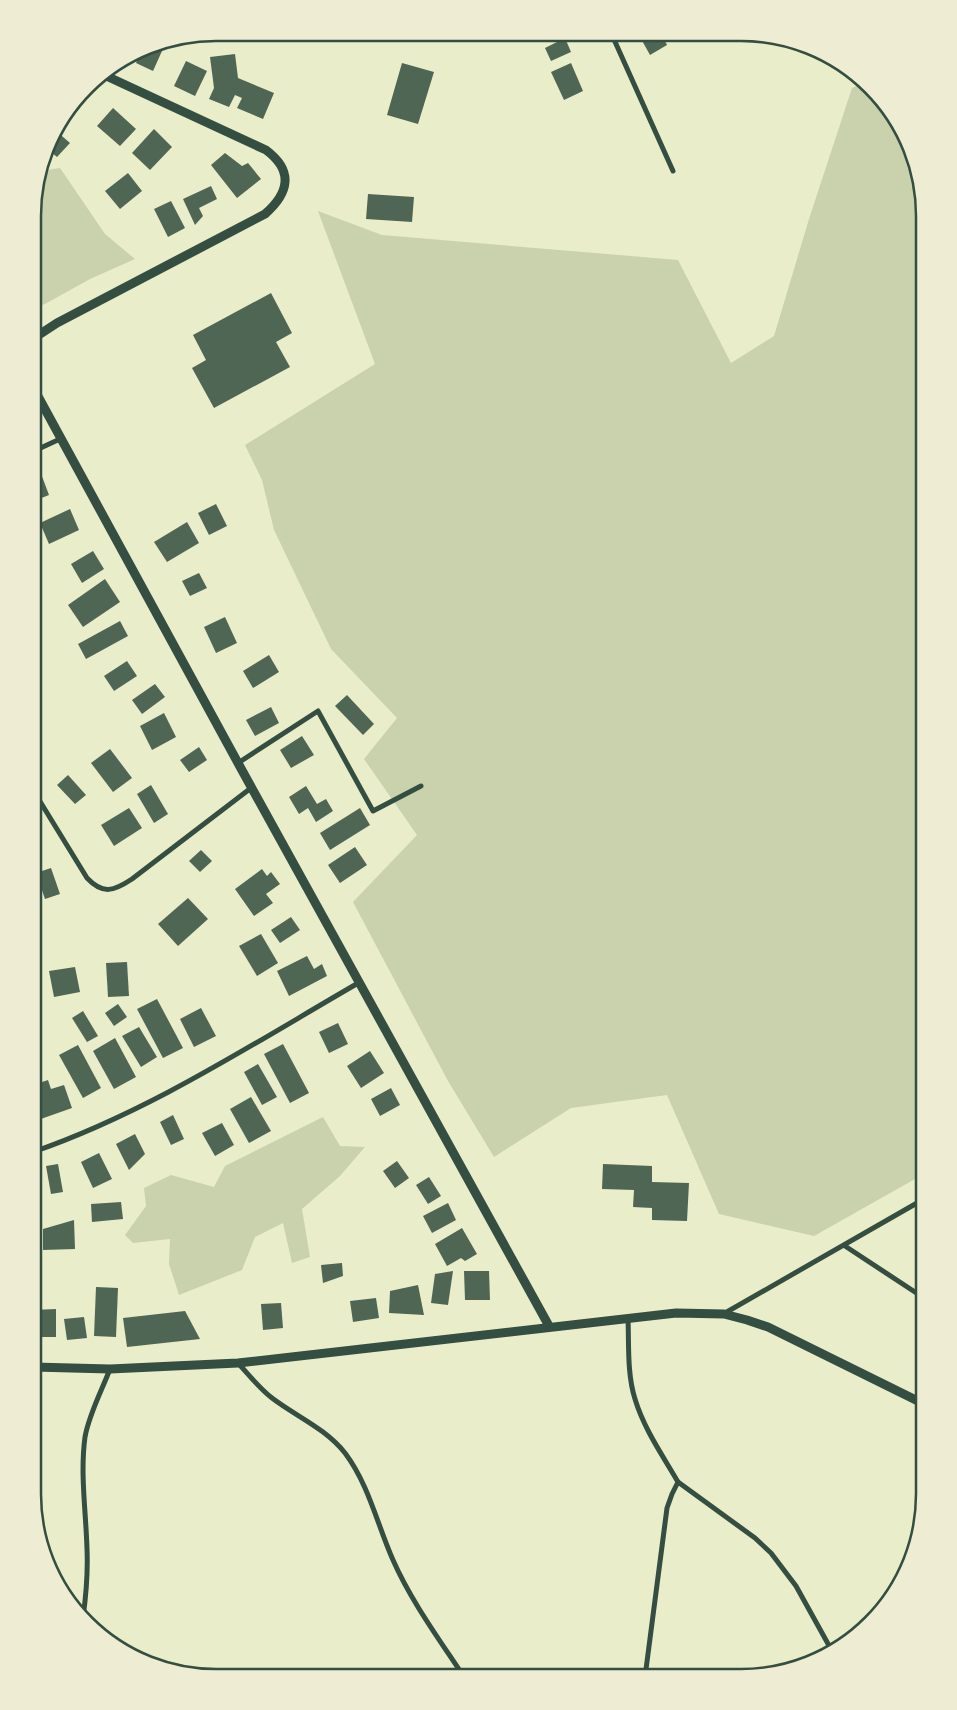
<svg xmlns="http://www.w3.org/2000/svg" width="957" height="1710" viewBox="0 0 957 1710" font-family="'Archivo Narrow',sans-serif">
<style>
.green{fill:#cad2ad}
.building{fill:#4f6655}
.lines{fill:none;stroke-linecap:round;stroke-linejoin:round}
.minor{stroke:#344e41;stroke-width:5}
.tertiary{stroke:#344e41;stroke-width:9}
.rim{fill:none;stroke:#344e41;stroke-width:2.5}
</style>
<rect width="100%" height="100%" fill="#e9edc9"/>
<g class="green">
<polygon points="865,82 893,114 915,157 924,216 924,1174 814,1236 719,1214 667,1095 571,1108 494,1157 448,1081 353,902 417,835 364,759 397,718 331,649 274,530 262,480 245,445 375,364 318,211 382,235 678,260 731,363 774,336 809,219 852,88"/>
<polygon points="60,168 105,234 135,259 90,279 45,304 34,308 34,192 41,171"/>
<polygon points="323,1117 340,1146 365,1147 340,1176 302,1209 310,1257 292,1263 283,1223 255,1237 242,1270 179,1295 169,1264 170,1239 133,1243 125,1235 146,1206 144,1188 171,1175 214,1187 225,1166"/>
</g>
<g class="building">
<polygon points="644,35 662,35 667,45 650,55 640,37"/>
<polygon points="565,38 571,52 551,61 545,48"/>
<polygon points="146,46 150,46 162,51 153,71 136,63 142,49"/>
<polygon points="235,54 238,78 274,93 263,119 237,108 242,98 235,95 229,107 209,99 214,88 210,57"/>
<polygon points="186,61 207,71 195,96 174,86"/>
<polygon points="402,63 434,72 418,124 387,115"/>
<polygon points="571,63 583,91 564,100 551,72"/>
<polygon points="113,108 136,129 120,146 97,126"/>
<polygon points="154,129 172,147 150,170 132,153"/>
<polygon points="55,130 70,143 57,157 47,149 52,135"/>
<polygon points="225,153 242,166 248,163 261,179 237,198 211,165"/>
<polygon points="128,173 142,191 120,209 105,191"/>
<polygon points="211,186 217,199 199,208 203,216 195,225 183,199"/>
<polygon points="368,194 414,197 412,222 366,219"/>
<polygon points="171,201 185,228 168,237 154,209"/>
<polygon points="271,293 292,333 276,342 290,367 214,408 192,368 206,360 193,335"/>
<polygon points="37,463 49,495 34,501 34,465"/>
<polygon points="216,504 227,526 209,535 198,513"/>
<polygon points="70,509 79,530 49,544 40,523"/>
<polygon points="187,522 199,543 167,562 154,542"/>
<polygon points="93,551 104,569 82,583 71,564"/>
<polygon points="199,573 207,588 190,596 182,581"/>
<polygon points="105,579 120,602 83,627 68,605"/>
<polygon points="34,584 42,608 34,611"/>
<polygon points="225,617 237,643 216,653 204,627"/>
<polygon points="120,621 128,636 86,659 78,644"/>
<polygon points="269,655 279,672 253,688 243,671"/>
<polygon points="127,661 137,676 114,691 104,676"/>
<polygon points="155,684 165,697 142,714 132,700"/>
<polygon points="347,695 374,724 363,735 335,706"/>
<polygon points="271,707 279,723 255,736 246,720"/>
<polygon points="164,713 176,737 152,750 140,726"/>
<polygon points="302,736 314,755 291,768 280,750"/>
<polygon points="199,747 207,760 189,772 180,760"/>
<polygon points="110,749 132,778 113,792 91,763"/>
<polygon points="68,775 86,795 75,804 57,785"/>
<polygon points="151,785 168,814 154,823 137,794"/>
<polygon points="306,786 317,804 326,799 333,811 316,822 308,808 299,814 289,797"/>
<polygon points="129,808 142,828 114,846 101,825"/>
<polygon points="360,808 370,825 330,850 320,833"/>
<polygon points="355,847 367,865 340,883 328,865"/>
<polygon points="201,850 212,861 200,872 189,861"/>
<polygon points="51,868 60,894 45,899 36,873"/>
<polygon points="262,869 267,876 271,872 280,884 266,894 273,903 254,916 235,889"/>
<polygon points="188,898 208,919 178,946 158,924"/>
<polygon points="291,917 300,930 280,943 271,930"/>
<polygon points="261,934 278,963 257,976 239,946"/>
<polygon points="307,956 314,969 322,964 327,976 289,996 277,971"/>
<polygon points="127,962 129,996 108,997 106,963"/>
<polygon points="75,967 80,992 54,997 49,971"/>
<polygon points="157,999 183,1048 163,1058 137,1009"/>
<polygon points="118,1004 127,1017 114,1026 105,1013"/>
<polygon points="201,1008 216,1036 194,1047 180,1019"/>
<polygon points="83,1011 98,1036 87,1042 72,1018"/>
<polygon points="338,1023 348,1044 329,1053 319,1032"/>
<polygon points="139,1027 157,1057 141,1067 122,1036"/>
<polygon points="115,1038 136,1077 114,1089 93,1051"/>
<polygon points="283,1044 309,1093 290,1103 264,1054"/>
<polygon points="78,1045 101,1088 83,1098 59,1055"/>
<polygon points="370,1051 384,1073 361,1088 347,1066"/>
<polygon points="258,1064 277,1097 262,1105 244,1072"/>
<polygon points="48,1080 51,1089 64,1085 72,1108 38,1120 33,1105 33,1085"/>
<polygon points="391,1088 400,1105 380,1116 371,1099"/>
<polygon points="251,1097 271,1131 249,1143 230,1109"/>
<polygon points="173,1115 184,1139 171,1145 160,1122"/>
<polygon points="222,1123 234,1145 215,1156 202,1133"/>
<polygon points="135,1134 145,1154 129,1170 116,1144"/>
<polygon points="99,1153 112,1179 93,1188 81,1162"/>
<polygon points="397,1161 409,1178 395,1188 383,1171"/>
<polygon points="58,1164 63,1192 51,1194 46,1166"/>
<polygon points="603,1164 652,1166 652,1182 689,1183 687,1221 652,1220 652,1208 633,1207 634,1190 602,1189"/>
<polygon points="429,1177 441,1196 428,1204 416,1185"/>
<polygon points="121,1202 123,1219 92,1222 91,1204"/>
<polygon points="448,1203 456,1220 432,1233 423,1216"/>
<polygon points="74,1220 75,1249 43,1250 43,1229"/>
<polygon points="462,1228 477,1254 465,1261 461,1258 447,1266 435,1244"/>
<polygon points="342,1263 343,1276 323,1283 321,1265"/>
<polygon points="453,1271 448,1305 431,1303 435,1274"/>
<polygon points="464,1271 489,1271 490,1300 465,1300"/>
<polygon points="418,1285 424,1315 389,1313 390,1291"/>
<polygon points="96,1287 118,1288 116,1337 94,1336"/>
<polygon points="376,1298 379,1318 353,1322 350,1301"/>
<polygon points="281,1303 283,1328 263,1330 261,1304"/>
<polygon points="56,1309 56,1337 33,1337 33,1310"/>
<polygon points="185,1311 200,1339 127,1347 123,1318"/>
<polygon points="84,1317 87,1338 67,1340 64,1319"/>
</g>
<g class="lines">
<g class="minor">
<polyline points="612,35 673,171"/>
<polyline points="34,451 60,439"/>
<polyline points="238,763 318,711 373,811 421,786"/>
<path d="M 33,790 L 87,878 C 103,895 114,891 132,879 L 251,788"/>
<path d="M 33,1152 C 149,1112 254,1043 360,982"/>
<polyline points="845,1246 924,1298"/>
<polyline points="725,1313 924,1199"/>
<path d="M 628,1318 C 629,1344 627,1374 635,1399 C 644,1429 663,1456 678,1482 L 672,1494 L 667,1508 L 645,1677"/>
<path d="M 238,1363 C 249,1375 259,1388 272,1398 C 297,1417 325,1428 345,1453 C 369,1485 377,1524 393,1560 C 411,1601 439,1639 464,1677"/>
<polyline points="678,1482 755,1538 771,1553 796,1586 832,1651"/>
<path d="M 83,1618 C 86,1596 88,1572 87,1549 C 86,1512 80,1474 85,1437 C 89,1414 102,1390 110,1369"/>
</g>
<g class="tertiary">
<path d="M 34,338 L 57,323 L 265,214 C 289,193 294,171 266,150 L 102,74"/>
<polyline points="34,389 238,763 549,1326"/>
<polyline points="33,1367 110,1369 238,1363 676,1313 724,1314 747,1320 768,1327 924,1404"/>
</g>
</g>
<path d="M0 0H957V1710H0ZM216 41H741A175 175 0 0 1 916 216V1494A175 175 0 0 1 741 1669H216A175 175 0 0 1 41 1494V216A175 175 0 0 1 216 41Z" fill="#eeecd3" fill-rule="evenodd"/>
<path class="rim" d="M216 41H741A175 175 0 0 1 916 216V1494A175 175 0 0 1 741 1669H216A175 175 0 0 1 41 1494V216A175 175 0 0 1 216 41Z"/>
</svg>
